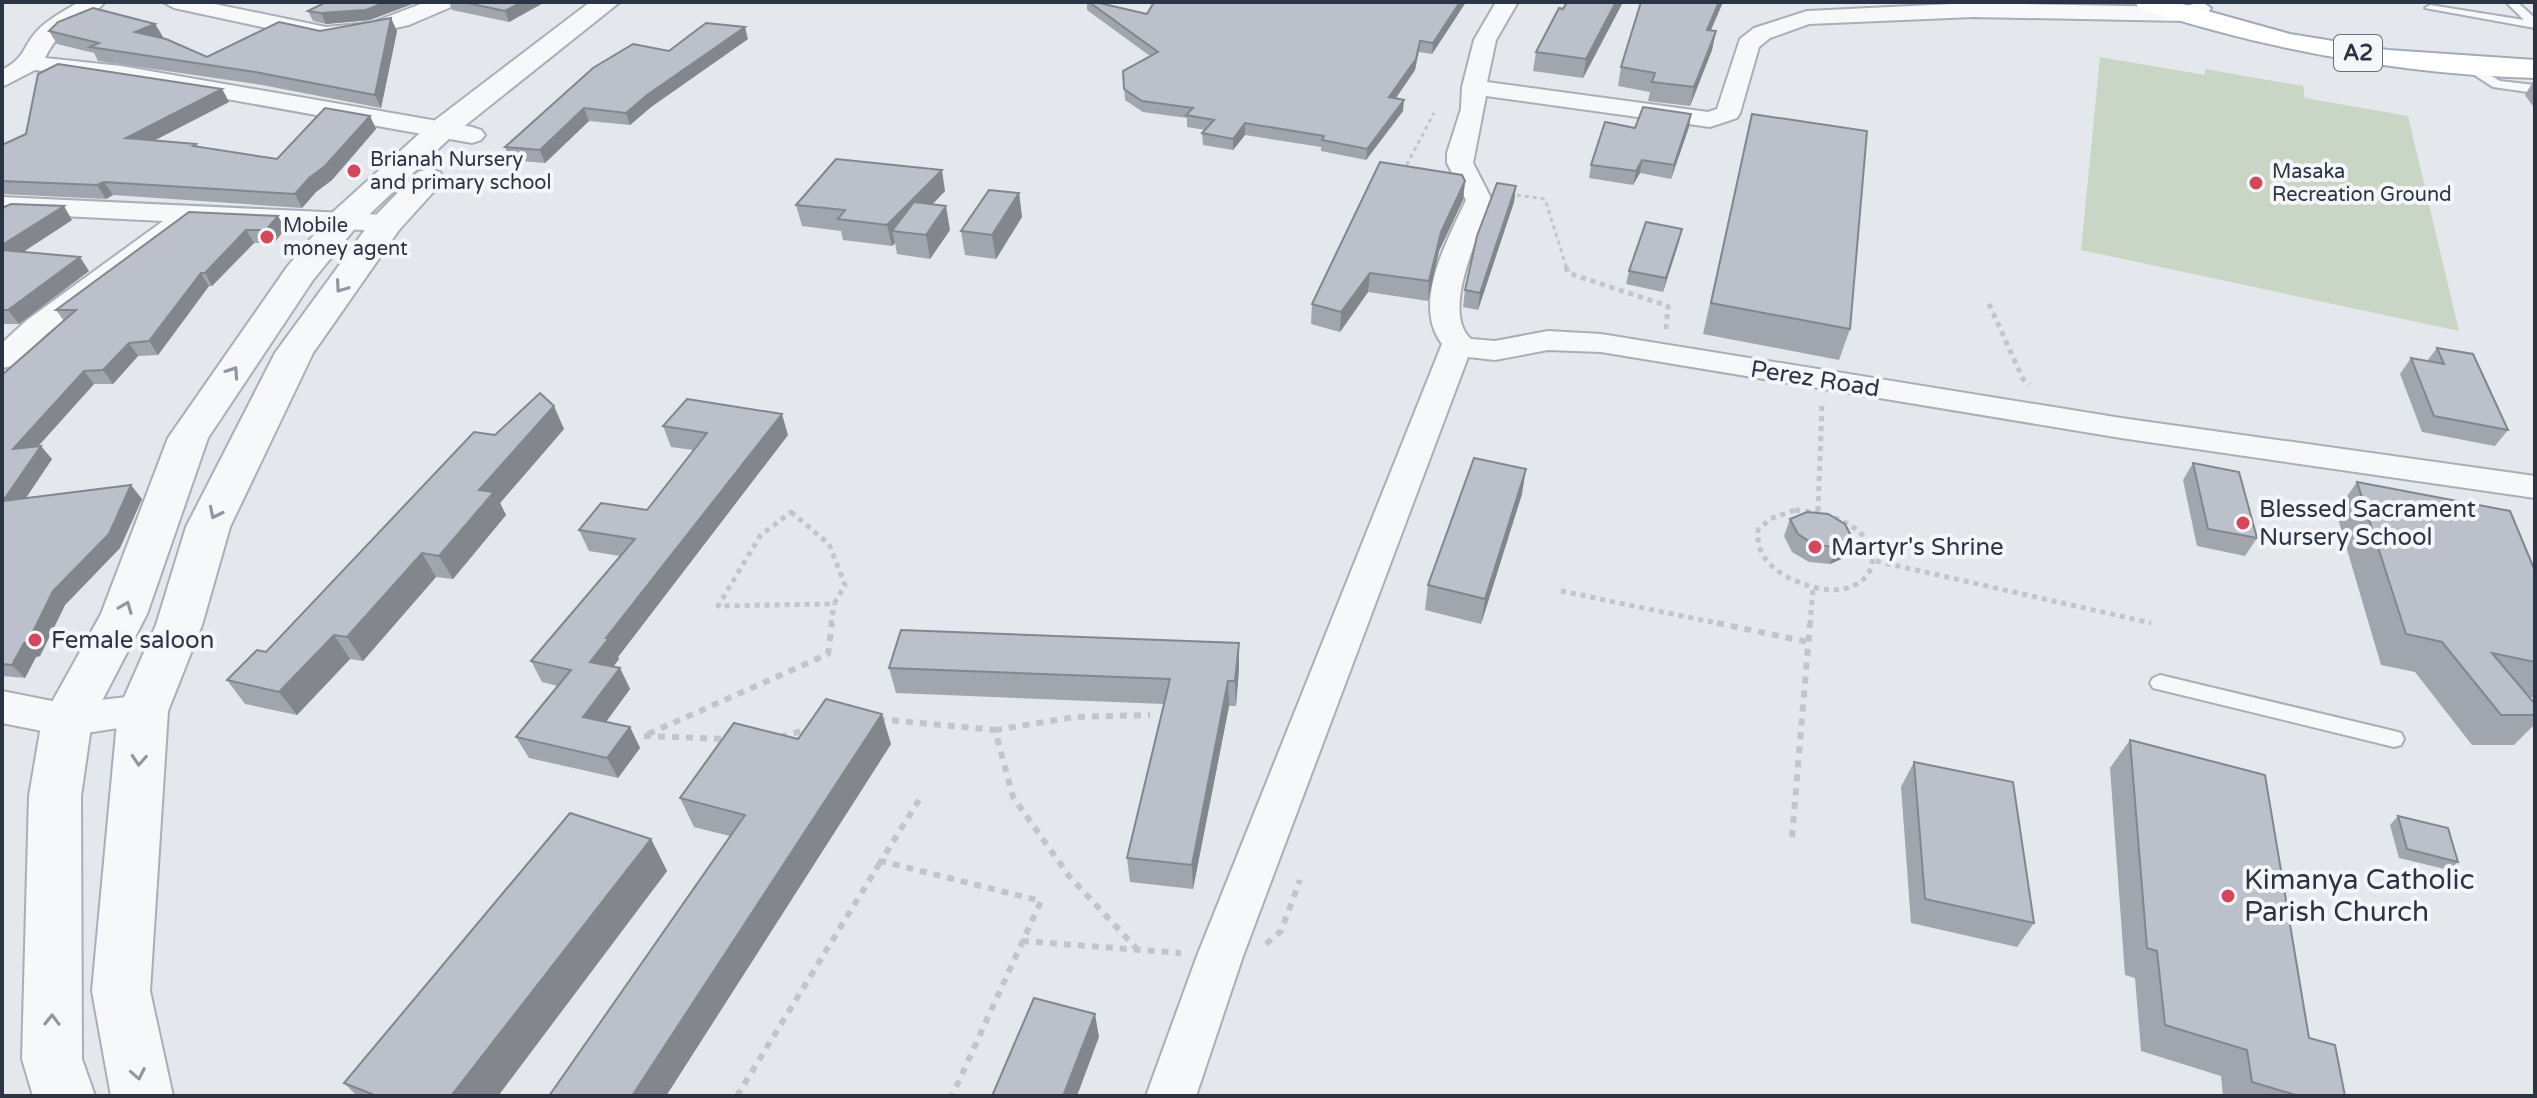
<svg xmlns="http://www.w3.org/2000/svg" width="2537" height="1098" viewBox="0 0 2537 1098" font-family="'Varela Round',sans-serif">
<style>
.green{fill:#c9d6c5}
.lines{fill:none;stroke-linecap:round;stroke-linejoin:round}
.service-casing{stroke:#a9aeb7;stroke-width:4}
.minor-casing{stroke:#a9aeb7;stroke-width:4}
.tertiary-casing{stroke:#a9aeb7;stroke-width:4}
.primary-casing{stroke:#a3abb8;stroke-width:4}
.path-far2{stroke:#c2c5cb;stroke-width:3;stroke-dasharray:4 4;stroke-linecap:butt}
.path-far1{stroke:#c2c5cb;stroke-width:5;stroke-dasharray:5 5;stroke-linecap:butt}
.path{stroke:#c2c5cb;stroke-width:6;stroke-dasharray:7 7;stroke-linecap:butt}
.service{fill:#f7f8fa;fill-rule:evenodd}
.minor{fill:#f7f8fa;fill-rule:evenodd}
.tertiary{fill:#f7f8fa;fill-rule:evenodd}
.primary{fill:#fff;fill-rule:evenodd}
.wall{fill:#a1a5ae}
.shaded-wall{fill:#83868d}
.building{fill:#bbc0ca;stroke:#83868d;stroke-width:2}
.oneway{stroke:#9196a0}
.poi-dot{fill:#d1495b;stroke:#f4f6f9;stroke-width:3}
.labels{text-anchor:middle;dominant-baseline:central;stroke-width:8;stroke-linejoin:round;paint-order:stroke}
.far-poi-label{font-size:20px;fill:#2b3445;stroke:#f4f6f9;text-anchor:start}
.shield{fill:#f4f6f9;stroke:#676e7b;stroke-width:2}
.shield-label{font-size:22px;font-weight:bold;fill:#2b3445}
.street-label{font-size:24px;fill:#2b3445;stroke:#f4f6f9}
.poi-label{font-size:24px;fill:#2b3445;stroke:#f4f6f9;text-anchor:start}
.near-poi-label{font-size:28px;fill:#2b3445;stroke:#f4f6f9;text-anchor:start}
</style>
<rect width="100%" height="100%" fill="#e4e7ec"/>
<polygon class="green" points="2100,57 2205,75 2205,69 2303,86 2305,98 2408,116 2459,331 2081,250"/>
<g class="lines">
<g class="service-casing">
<g id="service">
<polygon points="2506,2 2517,2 2535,18 2535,28 2425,8 2430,5 2524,20"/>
<polygon points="2465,65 2473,65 2500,81 2535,85 2535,93 2493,87 2465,69"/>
<polygon points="2160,675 2394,731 2401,733 2404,739 2401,745 2394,747 2153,688 2150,683 2153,678"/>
</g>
</g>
<g class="minor-casing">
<g id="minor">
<path d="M 79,2 L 105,2 C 84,27 62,22 45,58 L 121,66 L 472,127 L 481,130 L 485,135 L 481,140 L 472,143 L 121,80 L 35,70 L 2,87 L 2,70 C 27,56 20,51 36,32 C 48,19 64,11 79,2 Z"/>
<polygon points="163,2 205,2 326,27 371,23 426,2 454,2 451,7 409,25 341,40 326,41 174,8"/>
<path d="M 1496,2 L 1518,2 L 1496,40 L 1487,82 L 1708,112 L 1717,109 L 1740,39 L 1754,28 L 1807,11 L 1973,3 L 2181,7 L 2202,2 L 2211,8 L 2208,13 L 2183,21 L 1973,17 L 1809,24 L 1770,38 L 1759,47 L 1740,113 L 1737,118 L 1710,127 L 1486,96 L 1473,163 L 1492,200 C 1480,232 1440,312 1471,339 L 1495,341 L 1548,331 L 1601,334 L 2121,418 L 2535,476 L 2535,498 L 2121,438 L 1601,352 L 1548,350 L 1495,360 L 1468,357 L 1243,956 L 1196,1096 L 1146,1096 L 1197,956 L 1442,344 C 1411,303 1448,240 1466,200 L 1447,163 L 1447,153 L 1461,109 L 1462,87 L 1474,40 Z"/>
<polygon points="2,197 387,215 397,217 401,223 397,229 387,231 181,222 185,227 181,233 49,332 13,366 2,368 2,343 27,320 163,221 2,213"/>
<polygon points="2,691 67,704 143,695 157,700 163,711 157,722 67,736 2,723"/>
</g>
</g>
<g class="tertiary-casing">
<g id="tertiary">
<polygon points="590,2 620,2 452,136 357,226 313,280 208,438 147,614 92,720 81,796 82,1059 95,1096 33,1096 22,1059 29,796 42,720 101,614 168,438 287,267 333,212 430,124"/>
<polygon points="429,169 440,172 445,179 399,230 313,353 230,527 202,625 168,711 150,991 173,1096 111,1096 92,991 118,711 156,625 186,527 275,353 375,216 418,172"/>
</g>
</g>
<g class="primary-casing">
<path id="primary" d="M 2135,2 L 2175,2 L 2290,34 L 2388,50 L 2535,60 L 2535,78 C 2399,74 2268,50 2139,8 Z"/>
</g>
<g class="path-far2">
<polyline points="1403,172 1434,113"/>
<polyline points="1509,194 1545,199 1567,269"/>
</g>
<g class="path-far1">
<polyline points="1566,267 1568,273 1668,306 1666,329"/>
<polyline points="1989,304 2023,379 2029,385"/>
<path d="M 1795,510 C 1917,518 1881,629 1784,575 C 1767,565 1756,551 1758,530 L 1770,519 Z"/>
<polyline points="1818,511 1822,405"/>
<polygon points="791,512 829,544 845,585 834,604 718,606 760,536"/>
<polyline points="1876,561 2151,623"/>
<polyline points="1561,591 1726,625"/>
<polyline points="831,625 834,604"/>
<polyline points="1810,625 1813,588"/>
</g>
<g class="path">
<polyline points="1717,623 1808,642"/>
<polyline points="878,719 995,730 1013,797 1069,876 1138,950"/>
<polyline points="995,730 1075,717 1150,715"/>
<polyline points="648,734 828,654 832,623"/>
<polyline points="644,736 727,739"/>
<polyline points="780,737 809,729"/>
<polyline points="919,800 881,861 1041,901 952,1096"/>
<polyline points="1792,837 1810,623"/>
<polyline points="1022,941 1181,953"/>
<polyline points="1266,944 1281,931 1300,880"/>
<polyline points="737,1096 881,861"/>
</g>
<use href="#service" class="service"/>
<use href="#minor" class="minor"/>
<use href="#tertiary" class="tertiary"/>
<use href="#primary" class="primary"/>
</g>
<g class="wall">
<polygon points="449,2 545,2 509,22 452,10"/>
<polygon points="1087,2 1095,2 1147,14 1154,2 1466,2 1432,54 1419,52 1415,70 1396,98 1403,111 1366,160 1321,151 1321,147 1245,135 1233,150 1203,145 1202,133 1206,130 1187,127 1187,118 1143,112 1125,100 1123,71 1150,56 1087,10"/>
<polygon points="1623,2 1583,78 1533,71 1536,52 1563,9"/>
<polygon points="1636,2 1723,2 1711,30 1716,31 1712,50 1690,106 1648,101 1650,92 1618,86 1621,67 1641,4"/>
<polygon points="308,11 370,20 326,24 313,21"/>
<polygon points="155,24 163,37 161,38 207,57 320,31 397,31 381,108 262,85 98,61 94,53 57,44 49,31"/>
<polygon points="748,39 651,107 630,125 589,121 545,163 510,160 505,147 669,51"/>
<polygon points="2534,80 2535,80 2535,109 2525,95"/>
<polygon points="222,89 229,102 155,140 196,144 198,147 277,159 370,116 376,129 332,180 316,192 302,208 113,195 106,199 2,194 2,145"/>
<polygon points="1691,114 1689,127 1671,179 1640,173 1633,185 1589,178 1591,165 1635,128"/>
<polygon points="1752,114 1850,329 1839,360 1703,334"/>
<polygon points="1465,181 1463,200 1439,251 1428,301 1368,292 1340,332 1311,324 1312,304"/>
<polygon points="1516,186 1514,202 1478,310 1463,307 1465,290"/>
<polygon points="945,191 932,205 950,230 930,259 897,254 895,243 892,246 843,240 841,231 802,226 796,205"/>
<polygon points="1019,193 1022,217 996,259 965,255 961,231"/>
<polygon points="2,208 72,220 23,252 89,271 19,324 2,324"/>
<polygon points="278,216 285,229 274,243 254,243 212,286 209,286 158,355 138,356 113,384 94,384 38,446 52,459 26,498 142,499 120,548 65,605 40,656 36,657 25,678 2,676 2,375 64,321 56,310"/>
<polygon points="1682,229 1663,292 1626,284 1629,271"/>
<polygon points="2437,348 2508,430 2495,446 2422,432 2400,374 2411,358 2427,361"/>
<polygon points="663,426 788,435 618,657 619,659 613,667 620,668 630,689 606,722 630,727 640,748 618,778 529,758 516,737 558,686 542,682 531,661 620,556 589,551 579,530 647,510 693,450 671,447"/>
<polygon points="564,429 500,503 506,515 453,579 436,577 363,661 350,659 297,715 245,704 227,680 266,652 495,435"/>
<polygon points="2193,463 2257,538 2245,556 2197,546 2183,480"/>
<polygon points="2357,482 2535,571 2535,698 2529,697 2535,704 2535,724 2514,745 2472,745 2415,672 2381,665 2336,512"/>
<polygon points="1522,494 1481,624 1425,610 1428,585"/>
<polygon points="1807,512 1846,557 1830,564 1809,562 1792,552 1784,536 1790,519"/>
<polygon points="889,668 1239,668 1236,706 1229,706 1193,889 1130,882 1127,858 1164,704 896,693"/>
<polygon points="798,739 891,744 666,1096 549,1096 730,836 694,827 680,798"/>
<polygon points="2130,740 2309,1038 2345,1096 2223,1096 2221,1076 2141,1051 2135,978 2125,975 2110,768"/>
<polygon points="1914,762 2034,923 2017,947 1911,923 1901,787"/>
<polygon points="2398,816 2458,862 2449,870 2399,858 2390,825"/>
<polygon points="651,839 667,871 498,1096 357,1096 344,1083"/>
</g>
<g class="shaded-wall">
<polygon points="386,2 418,2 370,20 326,24 321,13"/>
<polygon points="522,2 545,2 509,22 505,11"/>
<polygon points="1460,2 1466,2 1432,54 1433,43"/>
<polygon points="1616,2 1623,2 1583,78 1586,59"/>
<polygon points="1719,2 1723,2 1703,48 1707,30"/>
<polygon points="391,18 397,31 381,108 375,95"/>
<polygon points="155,24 163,37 143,45 135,32"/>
<polygon points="745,27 748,39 651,107 630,125 626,113 647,95"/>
<polygon points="1716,31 1712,50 1690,106 1694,87"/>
<polygon points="1420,41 1415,70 1389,108 1389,97"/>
<polygon points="222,89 229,102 134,151 126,138"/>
<polygon points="1404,100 1403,111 1366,160 1367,149"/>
<polygon points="584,108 589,121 545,163 540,150"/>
<polygon points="1691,114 1689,127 1671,179 1674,165"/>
<polygon points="370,116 376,129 332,180 316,192 302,208 295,194 309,178"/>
<polygon points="1245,123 1245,135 1233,150 1233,139"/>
<polygon points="1642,160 1640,173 1633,185 1636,171"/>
<polygon points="942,170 945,191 905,232 892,231 895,243 892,246 887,225"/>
<polygon points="1465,181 1463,200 1439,251 1428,301 1429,281 1441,232"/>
<polygon points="104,182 113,195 106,199 97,185"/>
<polygon points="1516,186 1514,202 1478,310 1480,293"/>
<polygon points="1019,193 1022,217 996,259 992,235"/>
<polygon points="64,206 72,220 6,263 2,258 2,245"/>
<polygon points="946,206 950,230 930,259 926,235"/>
<polygon points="278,216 285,229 274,243 266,230"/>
<polygon points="1682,229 1679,242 1663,292 1666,278"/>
<polygon points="246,230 254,243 212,286 205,273"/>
<polygon points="80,257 89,271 19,324 8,310"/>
<polygon points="201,273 209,286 158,355 149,341"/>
<polygon points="1370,273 1368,292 1340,332 1341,312"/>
<polygon points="129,343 138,356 113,384 103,370"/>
<polygon points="84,371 94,384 24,462 13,449"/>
<polygon points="554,406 564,429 500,503 506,515 453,579 439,556 479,490"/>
<polygon points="782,414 788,435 618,657 619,659 601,683 590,662 606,638"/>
<polygon points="41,446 52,459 15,514 3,501"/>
<polygon points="1526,469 1522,494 1481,624 1485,599"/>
<polygon points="131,485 142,499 120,548 65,605 40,656 36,657 25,678 12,665 53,591"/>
<polygon points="1853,540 1846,557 1830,564 1836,547"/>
<polygon points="422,553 436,577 363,661 347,637"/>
<polygon points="334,635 350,659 297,715 279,692"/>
<polygon points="1239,643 1239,668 1236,706 1235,681"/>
<polygon points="620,668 630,689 594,738 583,717"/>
<polygon points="1228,681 1229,706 1193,889 1192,865"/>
<polygon points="882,714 891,744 666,1096 632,1096"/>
<polygon points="630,727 640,748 618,778 607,758"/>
<polygon points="651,839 667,871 498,1096 451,1096"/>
<polygon points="1095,1014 1099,1037 1077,1096 1063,1096"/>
</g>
<g class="building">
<polygon points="326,2 386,2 366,10 321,13 308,11"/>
<polygon points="462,2 522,2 505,11"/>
<polygon points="1089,2 1095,2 1147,14 1154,2 1460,2 1433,43 1420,41 1416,59 1389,97 1404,100 1367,149 1322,140 1324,136 1245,123 1233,139 1202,133 1214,120 1186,115 1193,108 1142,101 1124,89 1123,71 1158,52"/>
<polygon points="1567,2 1616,2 1586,59 1536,52 1559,8 1563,9"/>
<polygon points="1641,2 1719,2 1707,30 1716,31 1694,87 1652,82 1655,73 1621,67"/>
<polygon points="93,8 155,24 135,32 166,39 207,57 279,22 320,31 391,18 375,95 255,72 90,47 99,43 49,31 58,22"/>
<polygon points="706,23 745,27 647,95 626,113 584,108 540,150 505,147 593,68 633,44 669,51"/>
<polygon points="58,64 222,89 126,138 196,144 193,146 277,159 325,108 370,116 325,166 309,178 295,194 104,182 97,185 2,181 2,145 26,134 38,74"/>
<polygon points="1643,107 1691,114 1674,165 1642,160 1636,171 1591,165 1605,122 1635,128"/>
<polygon points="1752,114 1867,131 1850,329 1711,303"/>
<polygon points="836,159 942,170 887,225 838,219 845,210 796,205"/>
<polygon points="1380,162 1462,175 1465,181 1441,232 1429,281 1370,273 1341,312 1312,304"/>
<polygon points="1497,183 1516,186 1480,293 1465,290 1477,236"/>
<polygon points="989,190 1019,193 992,235 961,231"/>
<polygon points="914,202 946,206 926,235 892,231"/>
<polygon points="11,204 64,206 2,245 2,208"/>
<polygon points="189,212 278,216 266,230 246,230 205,273 201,273 149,341 129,343 103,370 84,371 13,449 41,446 3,501 131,485 109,534 53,591 28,642 24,643 12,665 2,664 2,375 76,310 56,310"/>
<polygon points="1646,222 1682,229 1666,278 1629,271"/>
<polygon points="2,250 80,257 8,310 2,310"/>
<polygon points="2437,348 2473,354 2508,430 2434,416 2411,358 2444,364"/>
<polygon points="540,393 554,406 479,490 494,492 439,556 422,553 347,637 334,635 279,692 227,680 257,650 266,652 474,432 495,435"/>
<polygon points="687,399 782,414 606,638 609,638 590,662 620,668 583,717 630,727 607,758 516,737 571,670 531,661 635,539 579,530 601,503 647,510 707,433 663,426"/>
<polygon points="1474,458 1526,469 1485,599 1428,585"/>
<polygon points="2193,463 2239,472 2257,538 2208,529"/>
<polygon points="2357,482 2510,511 2535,571 2535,662 2492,653 2535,704 2535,715 2501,715 2442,642 2406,634"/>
<polygon points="1807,512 1828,514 1845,524 1853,540 1836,547 1815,545 1798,534 1790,519"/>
<polygon points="901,630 1239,643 1235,681 1228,681 1192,865 1127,858 1170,679 889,668"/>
<polygon points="826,699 882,714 632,1096 549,1096 745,815 680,798 734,723 798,739"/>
<polygon points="2130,740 2265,775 2309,1038 2335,1045 2345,1096 2299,1096 2252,1082 2247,1050 2165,1025 2157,951 2147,948"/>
<polygon points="1914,762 2013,782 2034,923 1925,899"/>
<polygon points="570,813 651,839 451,1096 377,1096 344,1083"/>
<polygon points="2398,816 2448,828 2458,862 2407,849"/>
<polygon points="1034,998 1095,1014 1063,1096 992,1096"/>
</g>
<defs><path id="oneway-chevron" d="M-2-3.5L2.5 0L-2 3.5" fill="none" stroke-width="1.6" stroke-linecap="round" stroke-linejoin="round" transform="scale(2)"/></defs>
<g class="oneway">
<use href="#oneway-chevron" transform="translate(341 287) rotate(125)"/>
<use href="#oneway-chevron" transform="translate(233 372) rotate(-56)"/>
<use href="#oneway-chevron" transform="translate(215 513) rotate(116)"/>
<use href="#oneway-chevron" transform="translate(126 607) rotate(-68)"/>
<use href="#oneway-chevron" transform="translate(139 760) rotate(94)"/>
<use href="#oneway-chevron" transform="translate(52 1020) rotate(-89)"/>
<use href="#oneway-chevron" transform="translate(138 1074) rotate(79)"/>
</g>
<g class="poi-dot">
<circle cx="354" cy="171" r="8"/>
<circle cx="2256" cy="183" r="8"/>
<circle cx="267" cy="237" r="8"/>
<circle cx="2243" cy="523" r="8"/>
<circle cx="1815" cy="547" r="8"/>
<circle cx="35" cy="640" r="8"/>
<circle cx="2228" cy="896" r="8"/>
</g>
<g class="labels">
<g class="far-poi-label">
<text x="370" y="160">Brianah Nursery<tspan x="370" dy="23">and primary school</tspan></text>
<text x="2272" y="172">Masaka<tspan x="2272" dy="23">Recreation Ground</tspan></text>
<text x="283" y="226">Mobile<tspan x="283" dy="23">money agent</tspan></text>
</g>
<rect class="shield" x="2334" y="35" width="48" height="36" rx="6"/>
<g class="shield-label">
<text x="2358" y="53">A2</text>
</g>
<g class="street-label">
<text transform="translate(1815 379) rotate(9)">Perez Road</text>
</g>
<g class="poi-label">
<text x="2259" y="509">Blessed Sacrament<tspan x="2259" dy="28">Nursery School</tspan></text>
<text x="1831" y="547">Martyr's Shrine</text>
<text x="51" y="640">Female saloon</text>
</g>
<g class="near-poi-label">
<text x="2244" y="880">Kimanya Catholic<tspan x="2244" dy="32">Parish Church</tspan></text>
</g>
</g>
<rect width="2537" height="1098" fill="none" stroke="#2b3445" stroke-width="8"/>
</svg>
